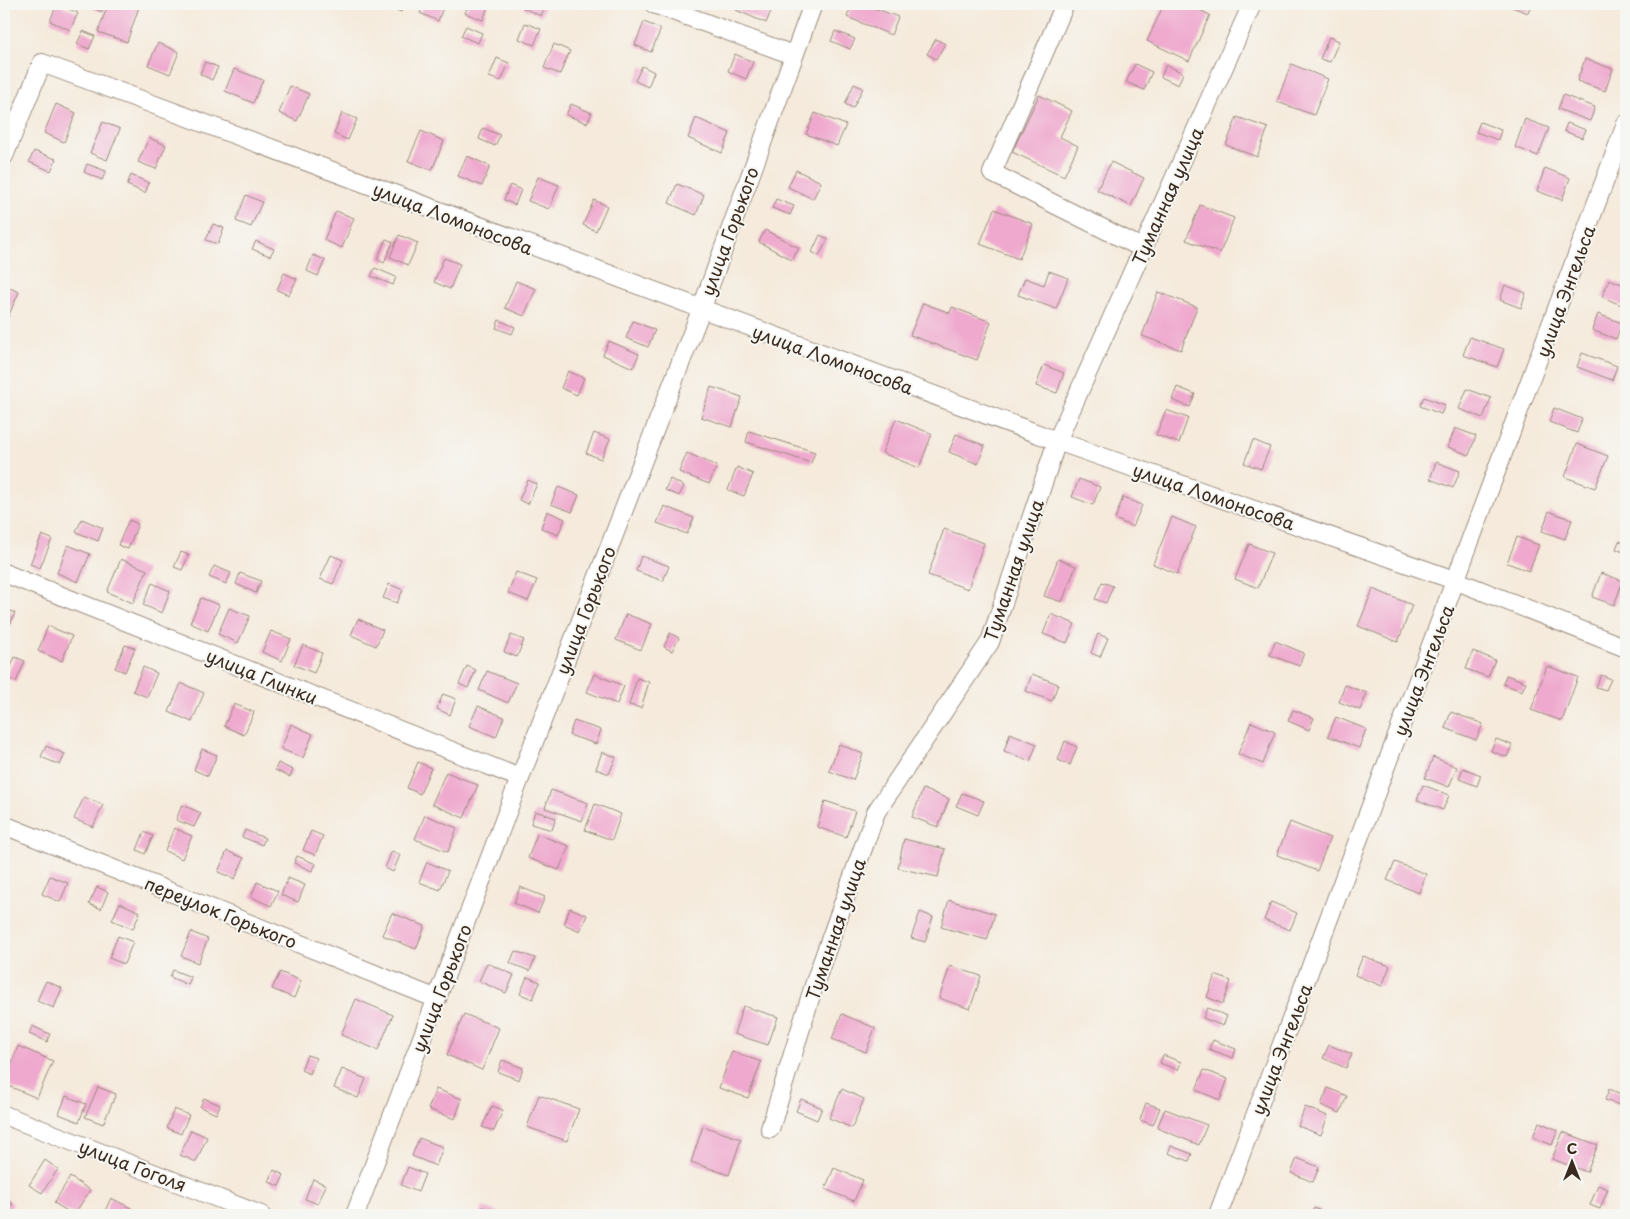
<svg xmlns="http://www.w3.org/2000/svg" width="1630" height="1219" viewBox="0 0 1630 1219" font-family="'Playpen Sans',sans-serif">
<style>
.building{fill:#efa9ce}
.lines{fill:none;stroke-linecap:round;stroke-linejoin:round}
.street-casing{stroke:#988a7c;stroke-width:20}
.street{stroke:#fff;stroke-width:18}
.labels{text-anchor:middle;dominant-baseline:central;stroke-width:4;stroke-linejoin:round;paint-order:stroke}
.street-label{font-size:18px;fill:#3b2a1e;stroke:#f6f6f2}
</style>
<rect width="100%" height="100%" fill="#f6f6f2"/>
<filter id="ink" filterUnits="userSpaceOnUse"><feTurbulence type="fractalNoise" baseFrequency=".02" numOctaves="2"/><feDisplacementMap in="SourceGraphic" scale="10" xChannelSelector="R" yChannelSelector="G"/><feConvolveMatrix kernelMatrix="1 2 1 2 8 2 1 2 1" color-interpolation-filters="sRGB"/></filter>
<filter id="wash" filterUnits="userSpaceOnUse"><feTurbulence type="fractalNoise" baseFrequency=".0096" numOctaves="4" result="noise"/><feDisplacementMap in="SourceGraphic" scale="20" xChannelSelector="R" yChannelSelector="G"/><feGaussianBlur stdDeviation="1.12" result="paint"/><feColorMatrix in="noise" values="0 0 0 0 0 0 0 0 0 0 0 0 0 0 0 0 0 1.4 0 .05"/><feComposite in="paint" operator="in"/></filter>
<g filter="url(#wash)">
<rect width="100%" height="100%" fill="#f5eadb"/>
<g id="blocks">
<g class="building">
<polygon points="57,4 78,13 70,30 50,21"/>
<polygon points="83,4 105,4 102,12"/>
<polygon points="108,4 140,4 127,42 98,32"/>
<polygon points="382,4 405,4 401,12"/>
<polygon points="424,4 444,5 438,21 420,13"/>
<polygon points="469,4 489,4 483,20 465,13"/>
<polygon points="525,4 546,4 541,16 523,8"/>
<polygon points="739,4 774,4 766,23 736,10"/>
<polygon points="852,4 864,4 898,17 891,35 847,17"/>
<polygon points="1164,4 1186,4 1210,15 1189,61 1147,41"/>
<polygon points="1504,4 1531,4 1528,13"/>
<polygon points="644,22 661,29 651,52 635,45"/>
<polygon points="525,23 541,29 534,45 519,39"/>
<polygon points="466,26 482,33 478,43 461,36"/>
<polygon points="83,31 95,36 89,49 77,44"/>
<polygon points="835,31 855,39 850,49 831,41"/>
<polygon points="1329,37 1339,41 1330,62 1320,59"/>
<polygon points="936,39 945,44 936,59 927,54"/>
<polygon points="158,43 179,52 170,74 148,65"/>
<polygon points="554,44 570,51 560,74 544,68"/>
<polygon points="735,54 753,62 746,79 728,71"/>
<polygon points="497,58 509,63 501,81 489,77"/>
<polygon points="1585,59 1613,69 1605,91 1577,81"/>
<polygon points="205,62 218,67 212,80 200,74"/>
<polygon points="1135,64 1152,72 1144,90 1126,82"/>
<polygon points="1291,64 1328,79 1314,115 1277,102"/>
<polygon points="1166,65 1183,73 1178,85 1161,77"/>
<polygon points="642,66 654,72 648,87 635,81"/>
<polygon points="234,69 263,80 253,103 225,91"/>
<polygon points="854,84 863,88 853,108 845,104"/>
<polygon points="290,86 309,94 297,121 279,113"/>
<polygon points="1039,95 1072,111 1060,137 1078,146 1064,176 1012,152"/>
<polygon points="1563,95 1595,107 1590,121 1558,109"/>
<polygon points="56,104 76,113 64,142 44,133"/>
<polygon points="571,104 592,113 587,123 566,115"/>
<polygon points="342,113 357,119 348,140 334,134"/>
<polygon points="815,113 846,125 837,146 806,134"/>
<polygon points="1237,117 1268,128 1257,157 1226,145"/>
<polygon points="696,118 730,133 722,153 688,138"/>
<polygon points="1525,119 1549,128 1538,156 1515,147"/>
<polygon points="103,122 120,129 107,160 90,153"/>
<polygon points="1480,122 1501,130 1498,140 1476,132"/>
<polygon points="1567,123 1586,130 1582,138 1564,131"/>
<polygon points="483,128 500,135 495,146 479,139"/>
<polygon points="421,131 444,141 432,170 408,161"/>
<polygon points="149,138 166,145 156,169 138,162"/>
<polygon points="34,151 56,159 51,171 29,162"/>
<polygon points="467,156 490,166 482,186 458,176"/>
<polygon points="1111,162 1144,178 1131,206 1097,190"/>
<polygon points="87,164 106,171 102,180 84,172"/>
<polygon points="1545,168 1570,178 1562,200 1537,191"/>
<polygon points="796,170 821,182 813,199 788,187"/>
<polygon points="131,175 149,183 145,193 127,185"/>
<polygon points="538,177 559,185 549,209 528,201"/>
<polygon points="677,184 704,195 696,215 669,203"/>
<polygon points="510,185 521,190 515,205 504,200"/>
<polygon points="246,195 262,202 251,227 236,221"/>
<polygon points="776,199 794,206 790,215 772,208"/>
<polygon points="594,200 607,206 596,231 583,225"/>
<polygon points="1200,205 1234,218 1220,253 1186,240"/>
<polygon points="994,209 1033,224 1019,259 980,244"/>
<polygon points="336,211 354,218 342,248 324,240"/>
<polygon points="213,224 224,228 218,244 206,240"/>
<polygon points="765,230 799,248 792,260 759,242"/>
<polygon points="399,235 418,243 408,265 390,257"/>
<polygon points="820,235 828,239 819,256 812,252"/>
<polygon points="386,239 393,242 384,263 377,259"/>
<polygon points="256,241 274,249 270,256 252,249"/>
<polygon points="313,255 325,260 318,276 307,271"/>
<polygon points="444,258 460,264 450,289 434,282"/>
<polygon points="375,268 396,277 393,285 371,276"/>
<polygon points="1049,271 1068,278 1056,309 1018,295 1025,278 1044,285"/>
<polygon points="284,273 297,279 289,295 277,290"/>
<polygon points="1609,279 1626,286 1626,307 1602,297"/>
<polygon points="516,281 536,289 524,316 505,308"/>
<polygon points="4,285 19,292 4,326"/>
<polygon points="1505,285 1526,293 1521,308 1500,300"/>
<polygon points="1158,292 1197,307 1181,350 1142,336"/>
<polygon points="923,303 950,313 952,307 991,322 977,360 910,335"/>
<polygon points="1598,314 1622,323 1616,339 1592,330"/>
<polygon points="499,320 515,327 512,334 496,328"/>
<polygon points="633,321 655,330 648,347 626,338"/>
<polygon points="1470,337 1504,349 1497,367 1463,355"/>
<polygon points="609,341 639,354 633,368 603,355"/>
<polygon points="1582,353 1617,366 1612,380 1577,367"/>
<polygon points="1044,365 1064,373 1057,393 1036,386"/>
<polygon points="568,371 584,378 577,395 561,388"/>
<polygon points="711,387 742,397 732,427 701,417"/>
<polygon points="1177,387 1195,394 1190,407 1172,400"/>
<polygon points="1467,389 1491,398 1483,418 1459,409"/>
<polygon points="1424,397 1445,405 1441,414 1420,406"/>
<polygon points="1554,408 1582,419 1577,433 1549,422"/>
<polygon points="1166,410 1188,418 1179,443 1156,435"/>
<polygon points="896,419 932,434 919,468 882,453"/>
<polygon points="1455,428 1476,436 1469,455 1448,447"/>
<polygon points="749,431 815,452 811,463 746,442"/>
<polygon points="594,433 610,439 601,459 586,453"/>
<polygon points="956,434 985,446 978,464 949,452"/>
<polygon points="1253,440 1270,447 1261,469 1244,463"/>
<polygon points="1577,444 1608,456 1595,488 1565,477"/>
<polygon points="687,453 717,466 709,484 679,472"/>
<polygon points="1436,462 1460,471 1453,488 1430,479"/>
<polygon points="737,467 753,474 744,496 728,490"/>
<polygon points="670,479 684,486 679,496 665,490"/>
<polygon points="1079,479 1100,487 1093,505 1072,497"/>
<polygon points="528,480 537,484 528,504 519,500"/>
<polygon points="558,487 579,495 572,512 551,504"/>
<polygon points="1123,497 1142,505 1133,527 1115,519"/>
<polygon points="664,506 694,518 687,534 657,523"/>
<polygon points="547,511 565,519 558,535 541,528"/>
<polygon points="1549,511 1572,520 1565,539 1542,531"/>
<polygon points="1172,517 1196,527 1177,574 1153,564"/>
<polygon points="82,519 103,528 98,541 76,532"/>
<polygon points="129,520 138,524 128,549 118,545"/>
<polygon points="944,529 984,543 968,589 928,575"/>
<polygon points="42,535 52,539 40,568 30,564"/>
<polygon points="1517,537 1539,545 1529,571 1507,563"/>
<polygon points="1619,541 1626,543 1626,553 1616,549"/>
<polygon points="1249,544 1272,553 1258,588 1235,579"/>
<polygon points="68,545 90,554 78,582 57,573"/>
<polygon points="181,552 189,555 182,570 174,567"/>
<polygon points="331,555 343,560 333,584 320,579"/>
<polygon points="641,556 669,566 663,581 636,571"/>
<polygon points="121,559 147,570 133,603 107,592"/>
<polygon points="1058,559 1076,566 1062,602 1044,596"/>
<polygon points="214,566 231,573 226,584 209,577"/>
<polygon points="516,572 537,580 528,601 508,593"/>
<polygon points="240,573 261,581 256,593 236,584"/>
<polygon points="1601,573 1623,581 1614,605 1592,597"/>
<polygon points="1102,582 1113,586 1106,603 1095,599"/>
<polygon points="152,583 170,591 162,613 143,605"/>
<polygon points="389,584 403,590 397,603 383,598"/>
<polygon points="1373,589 1412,605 1398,642 1358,626"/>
<polygon points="201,598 219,605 208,631 190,623"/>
<polygon points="4,608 15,613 6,634 4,634"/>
<polygon points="229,608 250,616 238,643 218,634"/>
<polygon points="626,614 652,624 641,650 616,640"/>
<polygon points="1051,614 1075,624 1067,643 1043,634"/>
<polygon points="358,619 383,630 376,646 351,635"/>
<polygon points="48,626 72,636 62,661 38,651"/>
<polygon points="271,631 291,639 282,661 262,652"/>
<polygon points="670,633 679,638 672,651 664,647"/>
<polygon points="1098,634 1108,638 1100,657 1091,653"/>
<polygon points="511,635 524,640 517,657 504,652"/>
<polygon points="1275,641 1304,653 1299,666 1270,655"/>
<polygon points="125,645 135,648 125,672 115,668"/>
<polygon points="303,645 322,653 314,673 294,665"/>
<polygon points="1473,651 1495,660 1488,677 1466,669"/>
<polygon points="15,657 25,661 16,682 6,678"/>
<polygon points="467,666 476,670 468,688 459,684"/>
<polygon points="1547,666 1578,677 1562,721 1531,710"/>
<polygon points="143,667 157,673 147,697 133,691"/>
<polygon points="487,671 517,683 508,703 479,690"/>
<polygon points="594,674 624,686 617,704 587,692"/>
<polygon points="1032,674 1058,684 1052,701 1026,691"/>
<polygon points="1506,675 1526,682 1522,691 1503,684"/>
<polygon points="1601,675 1611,679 1606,690 1596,687"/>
<polygon points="637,678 649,682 641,708 629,705"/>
<polygon points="181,683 204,693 192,722 169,712"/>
<polygon points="1345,685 1367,693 1360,710 1339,702"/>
<polygon points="443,694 456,699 450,715 437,709"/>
<polygon points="234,704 254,712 244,735 224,726"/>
<polygon points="478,706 504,717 496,737 469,726"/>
<polygon points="1293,710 1314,718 1309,730 1288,721"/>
<polygon points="1451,712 1483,724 1476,740 1445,728"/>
<polygon points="1336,717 1366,729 1359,748 1328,736"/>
<polygon points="574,721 601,730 596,744 569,735"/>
<polygon points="1251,722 1275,732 1263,764 1238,754"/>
<polygon points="291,724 313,734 303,758 281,749"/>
<polygon points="1010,733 1037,744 1030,761 1004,751"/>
<polygon points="1496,739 1512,745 1507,757 1491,751"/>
<polygon points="1065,741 1077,747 1070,765 1058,760"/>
<polygon points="839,744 863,754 853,780 829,771"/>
<polygon points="46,746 65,754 60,765 41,757"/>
<polygon points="202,749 217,755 208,776 194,770"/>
<polygon points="602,752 616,757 609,774 596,769"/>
<polygon points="1433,757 1457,767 1449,787 1425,778"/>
<polygon points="418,762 431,768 420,794 407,788"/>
<polygon points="278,763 293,770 290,777 275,770"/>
<polygon points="1463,768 1481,775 1477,786 1459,779"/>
<polygon points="446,772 478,785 464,818 432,804"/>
<polygon points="1423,785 1449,795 1443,810 1417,800"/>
<polygon points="923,789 949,799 938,827 912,817"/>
<polygon points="551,790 588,803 582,821 545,808"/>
<polygon points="962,793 984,801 978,815 956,806"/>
<polygon points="84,797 103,805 93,827 74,819"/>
<polygon points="825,801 855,811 846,837 817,827"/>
<polygon points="595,804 621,814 612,840 585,830"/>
<polygon points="182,805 201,813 194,827 176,820"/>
<polygon points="535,811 556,818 552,830 531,824"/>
<polygon points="425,815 457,828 448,852 415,839"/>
<polygon points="1290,822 1330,838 1317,871 1277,855"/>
<polygon points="174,828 192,836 182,859 165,851"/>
<polygon points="245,830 265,838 262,845 242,837"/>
<polygon points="311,831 323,836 315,855 303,850"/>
<polygon points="144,832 153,836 145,854 137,850"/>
<polygon points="537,834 569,846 559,870 528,858"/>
<polygon points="904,839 945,849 938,877 898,868"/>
<polygon points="227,851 244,858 235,879 218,872"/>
<polygon points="392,851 400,855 393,872 385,868"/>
<polygon points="297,856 316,864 312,871 294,863"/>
<polygon points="427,862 448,871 440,890 419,882"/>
<polygon points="1395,862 1426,874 1419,893 1387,880"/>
<polygon points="50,876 68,883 60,902 42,894"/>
<polygon points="288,878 305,885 298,902 281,895"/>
<polygon points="257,882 278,891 271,906 251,897"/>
<polygon points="97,887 108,892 101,909 89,904"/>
<polygon points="520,887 545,897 538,913 514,903"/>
<polygon points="949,900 995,914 987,940 941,927"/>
<polygon points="1271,902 1297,913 1290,930 1264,920"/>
<polygon points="120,903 140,912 133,929 112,920"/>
<polygon points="570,908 587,915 580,931 564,924"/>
<polygon points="920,912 933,917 925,942 911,938"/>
<polygon points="392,913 425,926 416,949 382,935"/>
<polygon points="191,932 208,939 198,963 181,956"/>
<polygon points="118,936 133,942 124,964 109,958"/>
<polygon points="515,951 535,958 530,971 510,963"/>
<polygon points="1363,956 1390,966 1382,986 1355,975"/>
<polygon points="487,963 514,975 506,993 479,981"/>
<polygon points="950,966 981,976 970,1009 939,998"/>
<polygon points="173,970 191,977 188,985 170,977"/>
<polygon points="280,972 301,981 294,998 272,989"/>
<polygon points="1215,975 1231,981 1223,1004 1207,997"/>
<polygon points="527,977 540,982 533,999 520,994"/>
<polygon points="46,981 62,988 54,1008 37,1001"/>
<polygon points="356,999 393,1015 378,1050 341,1035"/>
<polygon points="743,1006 778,1017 768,1045 734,1034"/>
<polygon points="1207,1008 1227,1016 1223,1026 1203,1018"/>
<polygon points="464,1014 499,1028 482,1070 447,1055"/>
<polygon points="842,1014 875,1028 866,1052 832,1039"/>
<polygon points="32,1026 50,1034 47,1042 29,1034"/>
<polygon points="1213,1040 1236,1049 1233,1058 1209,1049"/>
<polygon points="1329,1045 1352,1054 1346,1068 1323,1058"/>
<polygon points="18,1046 53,1061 37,1098 4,1084"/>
<polygon points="732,1051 761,1062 748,1098 719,1088"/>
<polygon points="307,1055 316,1058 310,1074 301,1070"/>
<polygon points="1163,1055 1181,1062 1178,1070 1160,1063"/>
<polygon points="502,1060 523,1068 519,1080 498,1072"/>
<polygon points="342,1069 366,1079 358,1098 334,1088"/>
<polygon points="1204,1070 1228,1079 1220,1100 1196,1090"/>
<polygon points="98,1087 116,1094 103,1124 85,1117"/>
<polygon points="1328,1088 1347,1096 1340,1113 1321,1105"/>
<polygon points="436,1089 462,1099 455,1119 428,1109"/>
<polygon points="842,1089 864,1099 852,1128 829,1118"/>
<polygon points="1609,1089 1626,1096 1625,1107 1605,1100"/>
<polygon points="539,1095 579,1109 567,1141 527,1127"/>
<polygon points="66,1096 86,1104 79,1122 59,1114"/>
<polygon points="204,1098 220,1105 216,1114 200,1107"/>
<polygon points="801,1099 822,1108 817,1120 796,1111"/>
<polygon points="1146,1103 1160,1108 1153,1125 1140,1120"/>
<polygon points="492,1106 503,1110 494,1131 482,1127"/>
<polygon points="1305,1107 1328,1116 1321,1135 1298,1126"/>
<polygon points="174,1109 189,1115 181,1134 167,1128"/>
<polygon points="1165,1109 1207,1125 1199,1145 1157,1128"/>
<polygon points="1539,1122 1558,1130 1552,1145 1533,1137"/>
<polygon points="703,1126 741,1139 729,1175 691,1162"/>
<polygon points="191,1130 207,1137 196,1162 180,1155"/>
<polygon points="1563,1132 1598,1145 1587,1172 1552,1159"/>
<polygon points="419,1138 443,1147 436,1166 412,1156"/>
<polygon points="1171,1146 1192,1154 1189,1161 1168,1153"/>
<polygon points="1297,1158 1319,1167 1313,1182 1291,1173"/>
<polygon points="45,1160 58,1169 42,1193 29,1185"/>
<polygon points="408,1167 425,1174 418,1192 401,1185"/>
<polygon points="834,1168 863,1180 854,1201 825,1189"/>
<polygon points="274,1170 284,1175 279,1186 269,1182"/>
<polygon points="70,1177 90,1190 74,1215 54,1203"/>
<polygon points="313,1179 326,1185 318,1204 305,1199"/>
<polygon points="1598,1185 1608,1189 1600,1209 1590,1205"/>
<polygon points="4,1196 13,1204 4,1215"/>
<polygon points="111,1198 131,1208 127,1215 103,1215"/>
<polygon points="483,1207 505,1215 480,1215"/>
<polygon points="1314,1208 1332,1215 1311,1215"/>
</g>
</g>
</g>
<g filter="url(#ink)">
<use href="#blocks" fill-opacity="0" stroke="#988a7c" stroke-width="1"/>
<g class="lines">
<g class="street-casing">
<g id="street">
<polyline points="654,4 793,55"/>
<polyline points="1065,4 992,173 1144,249"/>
<polyline points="4,156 42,63 1057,441 1457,581 1626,648"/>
<polyline points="4,573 520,778"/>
<polyline points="4,825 437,999"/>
<polyline points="4,1115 261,1215"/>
<polyline points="770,1129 815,982 876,812 990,642 1057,441 1252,4"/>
<polyline points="355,1215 520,778 701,310 813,4"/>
<polyline points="1218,1215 1626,124"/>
</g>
</g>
<use href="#street" class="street"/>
</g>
</g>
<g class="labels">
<g class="street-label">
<text transform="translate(1167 196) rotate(-66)">Туманная улица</text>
<text transform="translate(453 218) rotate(21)">улица Ломоносова</text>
<text transform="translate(729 231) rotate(-70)">улица Горького</text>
<text transform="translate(1565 291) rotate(-70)">улица Энгельса</text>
<text transform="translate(833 359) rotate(20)">улица Ломоносова</text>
<text transform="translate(1214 496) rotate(19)">улица Ломоносова</text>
<text transform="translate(1013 570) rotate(-71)">Туманная улица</text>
<text transform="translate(585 610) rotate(-69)">улица Горького</text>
<text transform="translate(1423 670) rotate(-69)">улица Энгельса</text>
<text transform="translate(262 676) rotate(22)">улица Глинки</text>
<text transform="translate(221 912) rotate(22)">переулок Горького</text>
<text transform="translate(835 929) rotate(-71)">Туманная улица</text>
<text transform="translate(441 988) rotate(-69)">улица Горького</text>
<text transform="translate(1281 1049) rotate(-69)">улица Энгельса</text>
<text transform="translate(133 1165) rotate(21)">улица Гоголя</text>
</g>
</g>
<rect width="1630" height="1219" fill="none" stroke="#f6f6f2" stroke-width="20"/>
<g transform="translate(1572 1162)" stroke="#f6f6f2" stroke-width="4" paint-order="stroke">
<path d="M0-4L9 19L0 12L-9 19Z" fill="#3b2a1e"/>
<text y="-8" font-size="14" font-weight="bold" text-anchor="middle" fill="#3b2a1e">С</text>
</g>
</svg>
